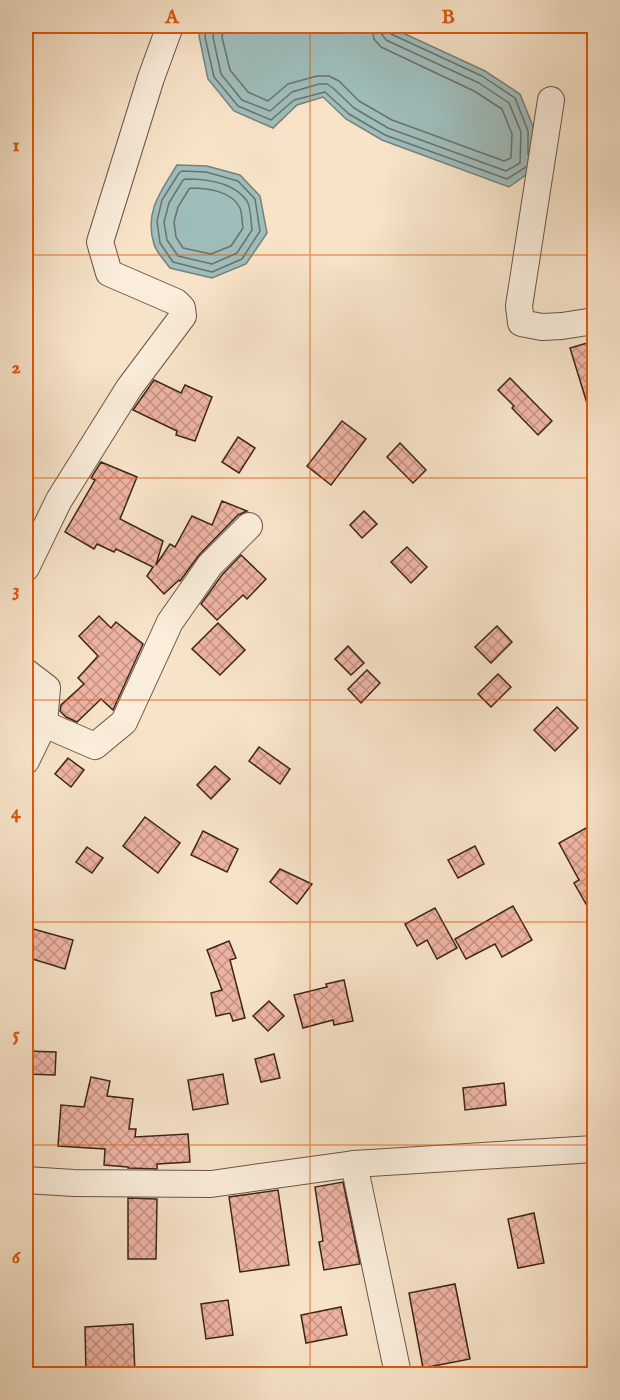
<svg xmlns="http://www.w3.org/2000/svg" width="620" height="1400" viewBox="0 0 620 1400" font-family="'IM FELL English',serif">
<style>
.water{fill:#9ebdbb;stroke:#78807a;stroke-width:1.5}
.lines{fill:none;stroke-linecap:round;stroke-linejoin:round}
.shore{stroke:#6e706a;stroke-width:1.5}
.building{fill:url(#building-cross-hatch);stroke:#3e2419;stroke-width:1.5}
.minor-casing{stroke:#6c5445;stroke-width:28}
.minor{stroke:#faeddb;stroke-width:26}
.grid{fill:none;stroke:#e0560d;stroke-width:1.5;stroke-opacity:0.55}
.neatline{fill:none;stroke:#e0560d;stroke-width:2}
.grid-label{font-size:20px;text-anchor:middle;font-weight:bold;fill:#e0560d}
</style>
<defs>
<pattern id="building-cross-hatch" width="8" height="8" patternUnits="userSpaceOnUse" patternTransform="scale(1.5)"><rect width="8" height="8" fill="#eeb4a3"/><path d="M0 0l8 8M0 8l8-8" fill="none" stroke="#c29284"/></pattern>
</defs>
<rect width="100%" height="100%" fill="#f7e3c8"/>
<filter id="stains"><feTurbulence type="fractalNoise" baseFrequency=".00333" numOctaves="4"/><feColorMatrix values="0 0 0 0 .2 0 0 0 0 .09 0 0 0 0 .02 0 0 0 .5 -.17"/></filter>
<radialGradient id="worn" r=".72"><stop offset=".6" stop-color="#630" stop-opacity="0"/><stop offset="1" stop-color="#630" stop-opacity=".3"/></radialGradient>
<g class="water">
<polygon points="202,26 388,26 485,71 520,94 534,129 534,169 509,187 382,140 346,119 323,97 297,105 273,128 234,111 208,79 199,36"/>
<path d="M 177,165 L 207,166 L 240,175 L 260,196 L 267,233 L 246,264 L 212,278 L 170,268 C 165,261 156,252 154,244 C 144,212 161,191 177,165 Z"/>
</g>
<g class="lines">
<g class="shore">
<polyline points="207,26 205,37 214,77 238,106 271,120 294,100 325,92 349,114 385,135 507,179 526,167"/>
<polyline points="215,26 213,37 221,74 242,100 270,111 292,92 319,84 327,84 333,88 354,108 388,128 506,171 520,163 521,132 509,103 479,83 386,40 381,33 380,26"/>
<polyline points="224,26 222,37 230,70 248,92 268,101 288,84 317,76 329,76 339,81 359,101 392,120 504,161 511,158 512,134 502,109 474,91 381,47 374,39 371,26"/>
<polyline points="387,26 388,30 391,34 482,76 515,98 528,131 528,155"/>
<polygon points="182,171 206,172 238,181 255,199 260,231 242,259 212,272 173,262 160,243 157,221 162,200 179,173"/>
<path d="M 186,179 C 207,179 234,182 247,201 C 251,208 251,221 252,230 L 237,253 L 212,264 L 178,256 L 167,240 L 164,222 L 169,203 L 183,180 Z"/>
<path d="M 191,188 C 207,188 232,191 240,208 C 242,213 242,222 243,228 L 231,246 L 211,254 L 183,248 L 176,237 L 174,222 L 178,207 L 189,189 Z"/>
</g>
</g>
<g class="building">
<polygon points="594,341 594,413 590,413 570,348"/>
<polygon points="510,378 552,421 538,435 512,408 514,406 498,390"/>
<polygon points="154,380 181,393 185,385 212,397 195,441 176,435 177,431 133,410"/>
<polygon points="342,421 366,439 331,485 307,466"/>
<polygon points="238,437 255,448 239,473 222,462"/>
<polygon points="400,443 426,470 413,483 387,457"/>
<polygon points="101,462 137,477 120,519 163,541 156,565 170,544 175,547 192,516 212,525 222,501 247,511 238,515 199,555 180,581 179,580 164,594 147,576 153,567 116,549 114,552 97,544 94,549 65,532 95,480 91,478"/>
<polygon points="364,511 377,524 362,538 350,525"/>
<polygon points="407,547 427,567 411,583 391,562"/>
<polygon points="241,555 266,579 247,599 243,595 217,620 201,604 222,575"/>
<polygon points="99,616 111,628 116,622 143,644 113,710 101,699 77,722 66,717 60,711 61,705 84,684 78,678 98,656 79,636"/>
<polygon points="218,623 245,650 220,675 192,649"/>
<polygon points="497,626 512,642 491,663 475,647"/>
<polygon points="348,646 364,663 351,675 335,659"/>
<polygon points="367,670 380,683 361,703 348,689"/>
<polygon points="498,674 511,687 491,707 478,694"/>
<polygon points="557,707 578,728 555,751 534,730"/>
<polygon points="259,747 290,769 280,784 249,761"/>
<polygon points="68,758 84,770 71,787 55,774"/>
<polygon points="215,766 230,779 211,799 197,785"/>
<polygon points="145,817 180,843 158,873 123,846"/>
<polygon points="586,828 594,844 594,918 574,883 579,880 559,843"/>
<polygon points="203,831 238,849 227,872 191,855"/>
<polygon points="475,846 484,864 458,878 448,860"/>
<polygon points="87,847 103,858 92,873 76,862"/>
<polygon points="280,869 312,884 297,904 270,882"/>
<polygon points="513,906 532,940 502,957 495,944 466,959 455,939"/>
<polygon points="435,908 457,948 437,959 427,940 417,946 405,924"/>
<polygon points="26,927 73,940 65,969 26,957"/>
<polygon points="229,941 236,958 230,960 245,1018 233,1021 230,1013 216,1016 211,993 222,990 207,950"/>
<polygon points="344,980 353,1021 334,1025 333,1020 303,1028 294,995 327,987 326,984"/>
<polygon points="269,1001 284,1016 268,1031 253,1016"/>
<polygon points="26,1051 56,1052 55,1075 26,1074"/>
<polygon points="274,1054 280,1078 261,1082 255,1059"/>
<polygon points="223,1074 228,1104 193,1110 188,1080"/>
<polygon points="91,1077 110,1081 107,1096 133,1099 129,1129 136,1129 135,1137 188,1134 190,1162 157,1164 157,1169 128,1168 128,1167 104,1165 105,1149 58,1146 61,1105 84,1107"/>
<polygon points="504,1083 506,1105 465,1110 463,1088"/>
<polygon points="343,1182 360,1264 324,1270 319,1242 323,1241 315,1187"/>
<polygon points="278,1190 289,1265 240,1272 229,1197"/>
<polygon points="128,1198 157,1199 156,1259 128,1259"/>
<polygon points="534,1213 544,1263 518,1268 508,1219"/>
<polygon points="455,1284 470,1359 423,1368 409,1293"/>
<polygon points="228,1300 233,1335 206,1339 201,1304"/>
<polygon points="341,1307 347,1335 306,1343 301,1315"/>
<polygon points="133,1324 135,1374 86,1374 85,1327"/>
</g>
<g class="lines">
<g class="minor-casing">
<g id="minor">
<polyline points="551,100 519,306 521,323 542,327 562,326 594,321"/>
<polyline points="26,568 59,500 129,388 183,316 182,308 176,302 109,273 100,242 151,78 170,26"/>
<polyline points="26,672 47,688 44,724 26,761"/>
<polyline points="44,724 95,746 124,722 170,622 210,565 249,526"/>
<polyline points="354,1164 398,1374"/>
<polyline points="26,1180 74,1183 211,1184 354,1164 594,1149"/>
</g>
</g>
<use href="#minor" class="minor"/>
</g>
<path class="grid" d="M 310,26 L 310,1374M 26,255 L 594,255M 26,478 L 594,478M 26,700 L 594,700M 26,922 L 594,922M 26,1145 L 594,1145"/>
<rect width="620" height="1400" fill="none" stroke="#f7e3c8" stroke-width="66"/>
<rect x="33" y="33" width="554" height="1334" class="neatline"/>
<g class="grid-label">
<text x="172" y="23">A</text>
<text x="448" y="23">B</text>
<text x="16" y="151">1</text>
<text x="16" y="373">2</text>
<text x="16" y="596">3</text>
<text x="16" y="818">4</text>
<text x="16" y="1040">5</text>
<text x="16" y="1263">6</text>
</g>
<rect width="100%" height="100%" filter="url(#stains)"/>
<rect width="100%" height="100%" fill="url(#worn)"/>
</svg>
